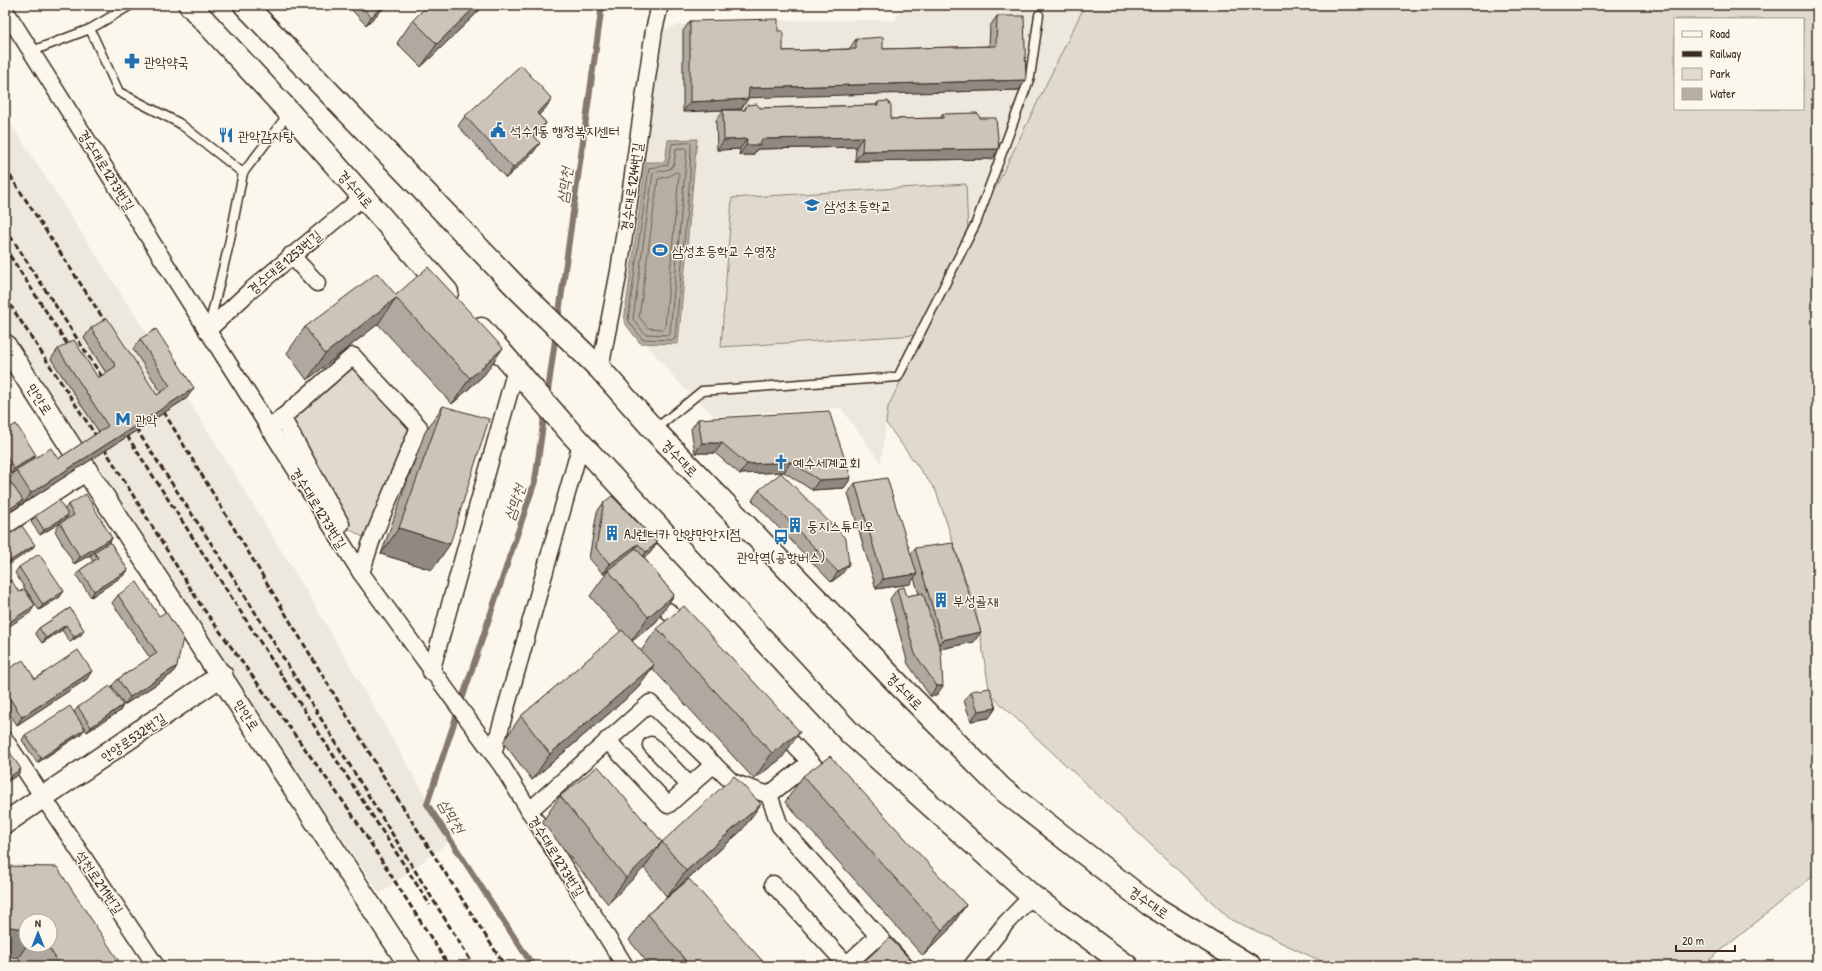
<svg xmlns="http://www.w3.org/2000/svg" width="1822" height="971" viewBox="0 0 1822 971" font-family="'Patrick Hand','Poor Story',sans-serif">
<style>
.built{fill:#ede8dd}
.green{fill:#dfd9ce;stroke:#8d8276;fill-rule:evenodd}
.water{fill:#b6aea2;stroke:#85796d}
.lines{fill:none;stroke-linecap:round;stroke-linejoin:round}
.shore{stroke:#6c5f53;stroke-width:1}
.stream{stroke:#85796d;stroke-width:6}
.service-casing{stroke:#3b2a1e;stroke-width:11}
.minor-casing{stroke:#3b2a1e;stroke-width:19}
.tertiary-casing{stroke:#3b2a1e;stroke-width:24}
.primary-casing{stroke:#3b2a1e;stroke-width:25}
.service{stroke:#fbf7ec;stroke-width:8}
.minor{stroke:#fbf7ec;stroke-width:16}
.tertiary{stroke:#fbf7ec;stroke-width:21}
.primary{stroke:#fbf7ec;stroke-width:22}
.rail{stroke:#3b2a1e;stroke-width:3;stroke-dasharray:6 3;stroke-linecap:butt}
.wall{fill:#afa99f;stroke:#3b2a1e;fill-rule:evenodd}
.shaded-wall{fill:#8f8982;stroke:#3b2a1e}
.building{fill:#ccc4b9;stroke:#3b2a1e}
.labels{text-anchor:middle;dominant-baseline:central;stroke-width:3;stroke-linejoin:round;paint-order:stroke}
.poi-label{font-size:14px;fill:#3b2a1e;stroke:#fbf7ec;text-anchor:start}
.street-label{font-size:14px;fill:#3b2a1e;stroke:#fbf7ec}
.water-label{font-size:15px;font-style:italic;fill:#605246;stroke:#fbf7ec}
</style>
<rect width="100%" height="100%" fill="#fbf7ec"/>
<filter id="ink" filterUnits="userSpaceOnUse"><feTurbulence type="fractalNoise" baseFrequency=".025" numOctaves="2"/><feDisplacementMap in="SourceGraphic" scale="8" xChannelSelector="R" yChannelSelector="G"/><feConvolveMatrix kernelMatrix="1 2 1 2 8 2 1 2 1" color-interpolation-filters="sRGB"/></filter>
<g filter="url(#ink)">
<g class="built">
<polygon points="905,5 1085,5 888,407 881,463 841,408 714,416 682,386 620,314 661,31 678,25 789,20 895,20"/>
<polygon points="5,115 157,349 307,592 451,840 380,894 130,526 5,326"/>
</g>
<g class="green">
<path d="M 1085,5 L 1817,5 L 1817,873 L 1702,966 L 1332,966 L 1230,919 L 990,694 L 976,611 L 936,491 L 886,423 L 888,407 ZM 1675,19 L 1803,19 L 1803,109 L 1675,109 Z"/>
<polygon points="966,184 968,234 917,335 721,347 732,198"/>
<polygon points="353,356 419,427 371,542 341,524 282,417"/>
</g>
<polygon class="water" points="697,139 678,344 640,343 624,322 646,162 665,162 668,140"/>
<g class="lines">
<g class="shore">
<polygon points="691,143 690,177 675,339 673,340 642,339 628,320 649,168 668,165 672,144"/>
<polygon points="685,148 687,150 670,333 669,335 645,334 633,319 653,173 670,169 674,164 676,149"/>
<polygon points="677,172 679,174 665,327 663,329 648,328 639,317 658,179 669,176"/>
</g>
<g class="stream">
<polyline points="558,320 602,5"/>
<polyline points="547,398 556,333"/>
<polyline points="533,966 427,804 535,481 545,411"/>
</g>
<g class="service-casing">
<g id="service">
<polyline points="90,29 119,92 179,123 243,173"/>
<polyline points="32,51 90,29 131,5"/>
<polyline points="209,326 229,244 243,173 289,113"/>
<polyline points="654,430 702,391 898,377 976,223 1030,77 1039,15"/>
</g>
</g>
<g class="minor-casing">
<g id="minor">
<polyline points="5,10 361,573 502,766 625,966"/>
<polyline points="291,255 317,283"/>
<polyline points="207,331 251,290 363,197"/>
<polyline points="600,369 619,271 654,30 660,5"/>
<polyline points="282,417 341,524"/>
<polyline points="269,429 353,356 419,427 371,542 361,573"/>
<polyline points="5,526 87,472"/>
<polyline points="668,611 688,632"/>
<polyline points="431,672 516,369"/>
<polyline points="777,727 830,783"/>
<polyline points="5,740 156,966"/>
<polyline points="607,740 668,805 714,764"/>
<polyline points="651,745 690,786"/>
<polyline points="493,754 581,444"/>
<polyline points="769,795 810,762"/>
<polyline points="529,811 650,703 732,782 769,795 780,826 905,966"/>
<polyline points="773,884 847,965"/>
<polyline points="845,966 878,936"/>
<polyline points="972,966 1006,923 1032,896"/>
</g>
</g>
<g class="tertiary-casing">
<g id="tertiary">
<polyline points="5,345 75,453"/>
<polyline points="83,465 410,966"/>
<polyline points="5,823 222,675"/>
</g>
</g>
<g class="primary-casing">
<g id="primary">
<polyline points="190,5 289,112 447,292"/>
<polyline points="245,5 519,290 600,369 654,430 902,688 1002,789 1149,904 1250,966"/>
<polyline points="481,329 570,432 851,734 1032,896 1127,966"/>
</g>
</g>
<use href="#service" class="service"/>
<use href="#minor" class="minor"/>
<use href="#tertiary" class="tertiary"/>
<use href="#primary" class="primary"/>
<g class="rail">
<polyline points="5,168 110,329"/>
<polyline points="5,228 108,386"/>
<polyline points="5,248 73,353"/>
<polyline points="5,297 104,448 200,604 350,811 449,966"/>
<polyline points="159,404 390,787 505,966"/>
<polyline points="131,421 237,583 474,966"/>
<polyline points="122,428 430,905"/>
</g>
</g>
<g class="wall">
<polygon points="347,5 387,5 366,25"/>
<polygon points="485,5 421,67 397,43 413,20"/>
<polygon points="997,16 1026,80 1019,90 748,97 741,109 683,112 683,31 690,21 778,31 783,51 849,49 856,39 883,49 989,46 990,26"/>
<polygon points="878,102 891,119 940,118 943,114 992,159 855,161 856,147 757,149 753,155 739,155 740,149 717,150 716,120 723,110 744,110 747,105 760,108 876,105"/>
<polygon points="545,109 539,115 546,123 539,133 535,137 533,153 506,178 458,126 465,116"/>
<polygon points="396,295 485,374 452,404 378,324 307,380 287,353 305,327"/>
<polygon points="91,328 157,395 161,392 133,349 140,339 187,398 24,503 22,501 19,506 11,483 9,480 15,471 11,474 5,465 5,431 33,459 58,459 99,432 51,359 58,349 98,378 106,373 84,338"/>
<polygon points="443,406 450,544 432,570 381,554 425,432"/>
<polygon points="698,419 851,478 844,488 812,490 784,472 740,474 715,453 695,453 691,429"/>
<polygon points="855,483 911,554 915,548 974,642 940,649 936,696 930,696 908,664 890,599 897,589 907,596 919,594 914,578 910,584 876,589 848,493"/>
<polygon points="759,490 842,574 831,582 752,500"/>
<polygon points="604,502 657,543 650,553 644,558 674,595 656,622 632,641 641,651 657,628 782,758 754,779 652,668 635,691 532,780 503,742 521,716 621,632 590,596 608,571 603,574 589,558 597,512"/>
<polygon points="68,505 112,538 110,542 128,570 124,575 91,597 76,575 80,570 93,561 90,557 92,554 74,564 55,531 60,523 66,520 66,519 65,520 40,535 31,522 35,516 65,509"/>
<polygon points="19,567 60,597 39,610 15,573"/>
<polygon points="118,595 177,666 172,674 124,705 112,686 118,679 150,658 112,603"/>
<polygon points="70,608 81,635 70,642 62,630 42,643 35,633 39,628"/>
<polygon points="5,671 35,679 87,679 17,725 5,707"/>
<polygon points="971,691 989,718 971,721 964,701"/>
<polygon points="123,705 120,711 87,732 74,712 78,707"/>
<polygon points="81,734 37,763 22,740 25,735"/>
<polygon points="803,776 966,905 948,931 923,956 785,802"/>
<polygon points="560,796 662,842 742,830 673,892 767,966 650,966 629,940 648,914 667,897 644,868 608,904 542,822"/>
<path d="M 5,866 L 122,966 L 23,966 L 18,958 ZM 26,921 L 50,921 L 50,945 L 26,945 Z"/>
</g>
<g class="shaded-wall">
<polygon points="384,5 387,5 366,25 371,17"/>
<polygon points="477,5 485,5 421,67 437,44"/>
<polygon points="1054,5 1064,5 1064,6"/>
<polygon points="1026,80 1019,90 742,98 749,88"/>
<polygon points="552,99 545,109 530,123 537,113"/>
<polygon points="748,99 741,109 683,112 690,102"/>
<polygon points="546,123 539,133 526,145 533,135"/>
<polygon points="863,137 856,147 757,149 753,155 739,155 746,145 762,139"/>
<polygon points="747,139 740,149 717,150 724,140"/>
<polygon points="540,143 533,153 506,178 513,168"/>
<polygon points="999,149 992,159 855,161 862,151"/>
<polygon points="396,298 378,324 307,380 325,354"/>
<polygon points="503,348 485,374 452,404 470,378"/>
<polygon points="194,388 187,398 24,503 31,493"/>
<polygon points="702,443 722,443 715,453 695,453"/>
<polygon points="36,455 32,460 11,474 14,469"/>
<polygon points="791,462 784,472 740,474 747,464"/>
<polygon points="851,478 844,488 812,490 819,480"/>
<polygon points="23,500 19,506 5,515 5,512"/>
<polygon points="68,515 65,520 40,535 44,530"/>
<polygon points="399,528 450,544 432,570 381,554"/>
<polygon points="112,538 107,546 94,552 92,554 74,564 80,557"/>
<polygon points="657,543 650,553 639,562 646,552"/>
<polygon points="638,544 631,554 603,574 610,564"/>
<polygon points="35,545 31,550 5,567 5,564"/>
<polygon points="849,564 842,574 831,582 838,572"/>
<polygon points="128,570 124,575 91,597 94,591"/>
<polygon points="917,574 910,584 876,589 883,579"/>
<polygon points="64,591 60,597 39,610 43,605"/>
<polygon points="674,595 656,622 630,643 648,617"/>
<polygon points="35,605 30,613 5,629 5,625"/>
<polygon points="66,625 62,630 42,643 46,638"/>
<polygon points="84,630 81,635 70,642 74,637"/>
<polygon points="981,632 974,642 935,650 942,640"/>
<polygon points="654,665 635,691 532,780 550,754"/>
<polygon points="177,666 172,674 124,705 130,697"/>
<polygon points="92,671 87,679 17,725 22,717"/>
<polygon points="937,686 943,686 936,696 930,696"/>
<polygon points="123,705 120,711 87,732 91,727"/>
<polygon points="996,708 989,718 971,721 978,711"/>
<polygon points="85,729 81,734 37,763 41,758"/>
<polygon points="800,732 782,758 754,779 772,753"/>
<polygon points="21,769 18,775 5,783 5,780"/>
<polygon points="761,804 742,830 667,897 686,871"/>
<polygon points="662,842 644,868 608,904 626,878"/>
<polygon points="966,905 948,931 923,956 942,930"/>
<polygon points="10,927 26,929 26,945 27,945 18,958 5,956 5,930"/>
</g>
<g class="building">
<polygon points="360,5 384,5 371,17"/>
<polygon points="428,5 477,5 437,44 413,20"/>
<polygon points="997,16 1024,16 1026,80 749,88 748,99 690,102 690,21 778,19 778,31 783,31 783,51 856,49 856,39 883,37 883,49 996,46"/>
<polygon points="521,65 552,99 537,113 546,123 533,135 540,143 513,168 465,116"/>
<polygon points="888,101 891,106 891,119 943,118 943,114 977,113 980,118 996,118 999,149 862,151 863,137 762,139 760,145 746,145 747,139 724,140 723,110 745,110 747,105 757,104 760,108 878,105 878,102"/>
<polygon points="428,267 503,348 470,378 396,298 325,354 305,327 377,273 396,295"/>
<polygon points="107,318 157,395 170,386 140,339 156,329 194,388 31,493 16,470 51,448 58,459 108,426 58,349 74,340 98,378 116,366 91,328"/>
<polygon points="443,406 489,419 450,544 399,528"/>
<polygon points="829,411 851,478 819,480 791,462 747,464 722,443 702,443 698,419"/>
<polygon points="16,424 36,455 14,469 5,454 5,431"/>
<polygon points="781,473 846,539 849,564 838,572 759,490"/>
<polygon points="887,478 917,574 883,579 855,483"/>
<polygon points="11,483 23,500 5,512 5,487"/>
<polygon points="86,494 112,538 80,557 60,523 74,515 68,505"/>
<polygon points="612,496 657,543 646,552 638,544 610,564 596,548 604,502"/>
<polygon points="59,500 68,515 44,530 35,516"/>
<polygon points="22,526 35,545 5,564 5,537"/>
<polygon points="110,542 128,570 94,591 80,570 98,558 94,552"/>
<polygon points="953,543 981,632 942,640 915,548"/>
<polygon points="636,548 674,595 648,617 608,570"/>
<polygon points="39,554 64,591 43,605 19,567"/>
<polygon points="11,580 19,592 24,589 35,605 5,625 5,584"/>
<polygon points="137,582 159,616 166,612 183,638 177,666 130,697 118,679 157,653 118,595"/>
<polygon points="904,587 907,596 923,593 941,652 943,686 937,686 915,654 897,589"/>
<polygon points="684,606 800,732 772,753 657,628"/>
<polygon points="70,608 84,630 74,637 66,625 46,638 39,628"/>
<polygon points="622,630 654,665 550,754 521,716"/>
<polygon points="78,650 92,671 22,717 5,691 5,671 23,660 35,679"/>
<polygon points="110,686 123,705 91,727 78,707"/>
<polygon points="990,688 996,708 978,711 971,691"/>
<polygon points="70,706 85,729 41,758 25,735"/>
<polygon points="5,743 9,749 5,751"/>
<polygon points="9,751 21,769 5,780 5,753"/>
<polygon points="830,756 966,905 942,930 803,776"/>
<polygon points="598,766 662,842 734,776 761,804 686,871 662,842 626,878 560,796"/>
<polygon points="5,866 57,867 122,966 61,966 47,945 50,945 50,921 26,921 26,929 10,927 5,930"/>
<polygon points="689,879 767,966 690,966 648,914"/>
<polygon points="890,938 916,966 859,966"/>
</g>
</g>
<defs>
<g id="pharmacy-bare" transform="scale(1.2)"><path d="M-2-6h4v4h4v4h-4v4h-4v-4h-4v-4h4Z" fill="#1f6fb2" stroke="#fbf7ec" stroke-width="2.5" paint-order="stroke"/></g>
<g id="civic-bare" transform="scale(1.2)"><path d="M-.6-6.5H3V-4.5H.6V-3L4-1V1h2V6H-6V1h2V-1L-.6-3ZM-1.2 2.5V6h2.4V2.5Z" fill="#1f6fb2" stroke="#fbf7ec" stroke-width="2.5" paint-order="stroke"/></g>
<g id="restaurant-bare" transform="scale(1.2)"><path d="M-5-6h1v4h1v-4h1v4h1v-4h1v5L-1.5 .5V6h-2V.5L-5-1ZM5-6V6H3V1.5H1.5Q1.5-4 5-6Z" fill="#1f6fb2" stroke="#fbf7ec" stroke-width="2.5" paint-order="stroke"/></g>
<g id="school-bare" transform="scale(1.2)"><path d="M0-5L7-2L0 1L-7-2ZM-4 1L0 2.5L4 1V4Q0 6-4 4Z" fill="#1f6fb2" stroke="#fbf7ec" stroke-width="2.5" paint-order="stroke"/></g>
<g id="stadium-bare" transform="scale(1.2)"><path d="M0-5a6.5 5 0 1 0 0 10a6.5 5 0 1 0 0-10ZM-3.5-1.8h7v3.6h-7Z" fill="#1f6fb2" stroke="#fbf7ec" stroke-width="2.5" paint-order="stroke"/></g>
<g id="metro-bare" transform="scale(1.2)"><path d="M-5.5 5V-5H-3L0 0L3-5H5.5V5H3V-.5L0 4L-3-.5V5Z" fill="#1f6fb2" stroke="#fbf7ec" stroke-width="2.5" paint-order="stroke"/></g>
<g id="church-bare" transform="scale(1.2)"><path d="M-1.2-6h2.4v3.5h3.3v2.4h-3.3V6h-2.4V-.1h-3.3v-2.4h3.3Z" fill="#1f6fb2" stroke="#fbf7ec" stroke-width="2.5" paint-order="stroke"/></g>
<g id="building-bare" transform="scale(1.2)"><path d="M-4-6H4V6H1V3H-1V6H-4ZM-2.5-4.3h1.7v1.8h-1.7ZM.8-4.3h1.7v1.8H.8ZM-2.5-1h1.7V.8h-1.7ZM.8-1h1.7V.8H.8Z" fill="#1f6fb2" stroke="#fbf7ec" stroke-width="2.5" paint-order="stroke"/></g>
<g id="bus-bare" transform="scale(1.2)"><path d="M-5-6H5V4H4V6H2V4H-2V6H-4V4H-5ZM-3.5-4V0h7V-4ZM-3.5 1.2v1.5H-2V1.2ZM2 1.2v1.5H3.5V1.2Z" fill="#1f6fb2" stroke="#fbf7ec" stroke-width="2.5" paint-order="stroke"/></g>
</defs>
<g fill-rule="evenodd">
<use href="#pharmacy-bare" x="132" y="61"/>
<use href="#civic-bare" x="498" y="130"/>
<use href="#restaurant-bare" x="226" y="135"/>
<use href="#school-bare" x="812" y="205"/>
<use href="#stadium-bare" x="660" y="250"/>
<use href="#metro-bare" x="123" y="419"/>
<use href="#church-bare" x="781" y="462"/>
<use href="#building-bare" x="795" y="525"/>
<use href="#building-bare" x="612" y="533"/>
<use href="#bus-bare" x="781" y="537"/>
<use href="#building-bare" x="941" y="600"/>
</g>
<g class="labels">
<g class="poi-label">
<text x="144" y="61">관악약국</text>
<text x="510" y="130">석수1동 행정복지센터</text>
<text x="238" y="135">관악감자탕</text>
<text x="824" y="205">삼성초등학교</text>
<text x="672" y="250">삼성초등학교 수영장</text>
<text x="135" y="419">관악</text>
<text x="793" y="462">예수세계교회</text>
<text x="807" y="525">둥지스튜디오</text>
<text x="624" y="533">AJ렌터카 안양만안지점</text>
<text x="781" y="556" text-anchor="middle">관악역(공항버스)</text>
<text x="953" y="600">부성골재</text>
</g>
<g class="street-label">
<text transform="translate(107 170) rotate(58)">경수대로1273번길</text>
<text transform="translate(631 187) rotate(-82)">경수대로1244번길</text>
<text transform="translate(356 189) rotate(49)">경수대로</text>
<text transform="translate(284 262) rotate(-40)">경수대로1253번길</text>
<text transform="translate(40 399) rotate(57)">만안로</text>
<text transform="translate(680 458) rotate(46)">경수대로</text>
<text transform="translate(319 508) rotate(58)">경수대로1273번길</text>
<text transform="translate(905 691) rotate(46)">경수대로</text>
<text transform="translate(247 715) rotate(57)">만안로</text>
<text transform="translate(133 737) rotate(-34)">안양로532번길</text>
<text transform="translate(557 856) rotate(58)">경수대로1273번길</text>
<text transform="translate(100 882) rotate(56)">석천로211번길</text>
<text transform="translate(1149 902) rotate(35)">경수대로</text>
</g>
<g class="water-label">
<text transform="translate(564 185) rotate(-82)">삼막천</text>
<text transform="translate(514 502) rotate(-71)">삼막천</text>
<text transform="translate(452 816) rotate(60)">삼막천</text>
</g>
</g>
<rect width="1822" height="971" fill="none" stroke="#fbf7ec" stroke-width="20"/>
<rect x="10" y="10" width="1802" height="951" fill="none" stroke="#3b2a1e" stroke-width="1.5" filter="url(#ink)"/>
<rect x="1674" y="18" width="130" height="92" fill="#fbf7ec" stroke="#aea59a"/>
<rect x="1682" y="31" width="20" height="6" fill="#fbf7ec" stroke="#aea59a"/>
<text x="1710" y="38" font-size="12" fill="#3b2a1e">Road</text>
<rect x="1682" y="51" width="20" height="6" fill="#3b2a1e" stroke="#aea59a"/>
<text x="1710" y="58" font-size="12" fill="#3b2a1e">Railway</text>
<rect x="1682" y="68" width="20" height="12" fill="#dfd9ce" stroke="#aea59a"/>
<text x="1710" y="78" font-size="12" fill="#3b2a1e">Park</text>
<rect x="1682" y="88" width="20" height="12" fill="#b6aea2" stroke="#aea59a"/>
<text x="1710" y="98" font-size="12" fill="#3b2a1e">Water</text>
<g transform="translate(38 933)"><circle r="19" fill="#fbf7ec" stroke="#aea59a"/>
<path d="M0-3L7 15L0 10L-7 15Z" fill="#1f6fb2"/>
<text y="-6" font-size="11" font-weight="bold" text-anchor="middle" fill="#3b2a1e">N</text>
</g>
<path d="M1676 945v6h59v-6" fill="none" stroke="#3b2a1e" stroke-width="2"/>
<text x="1682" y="945" font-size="12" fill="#3b2a1e" stroke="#fbf7ec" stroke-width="3" paint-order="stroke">20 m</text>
</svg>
